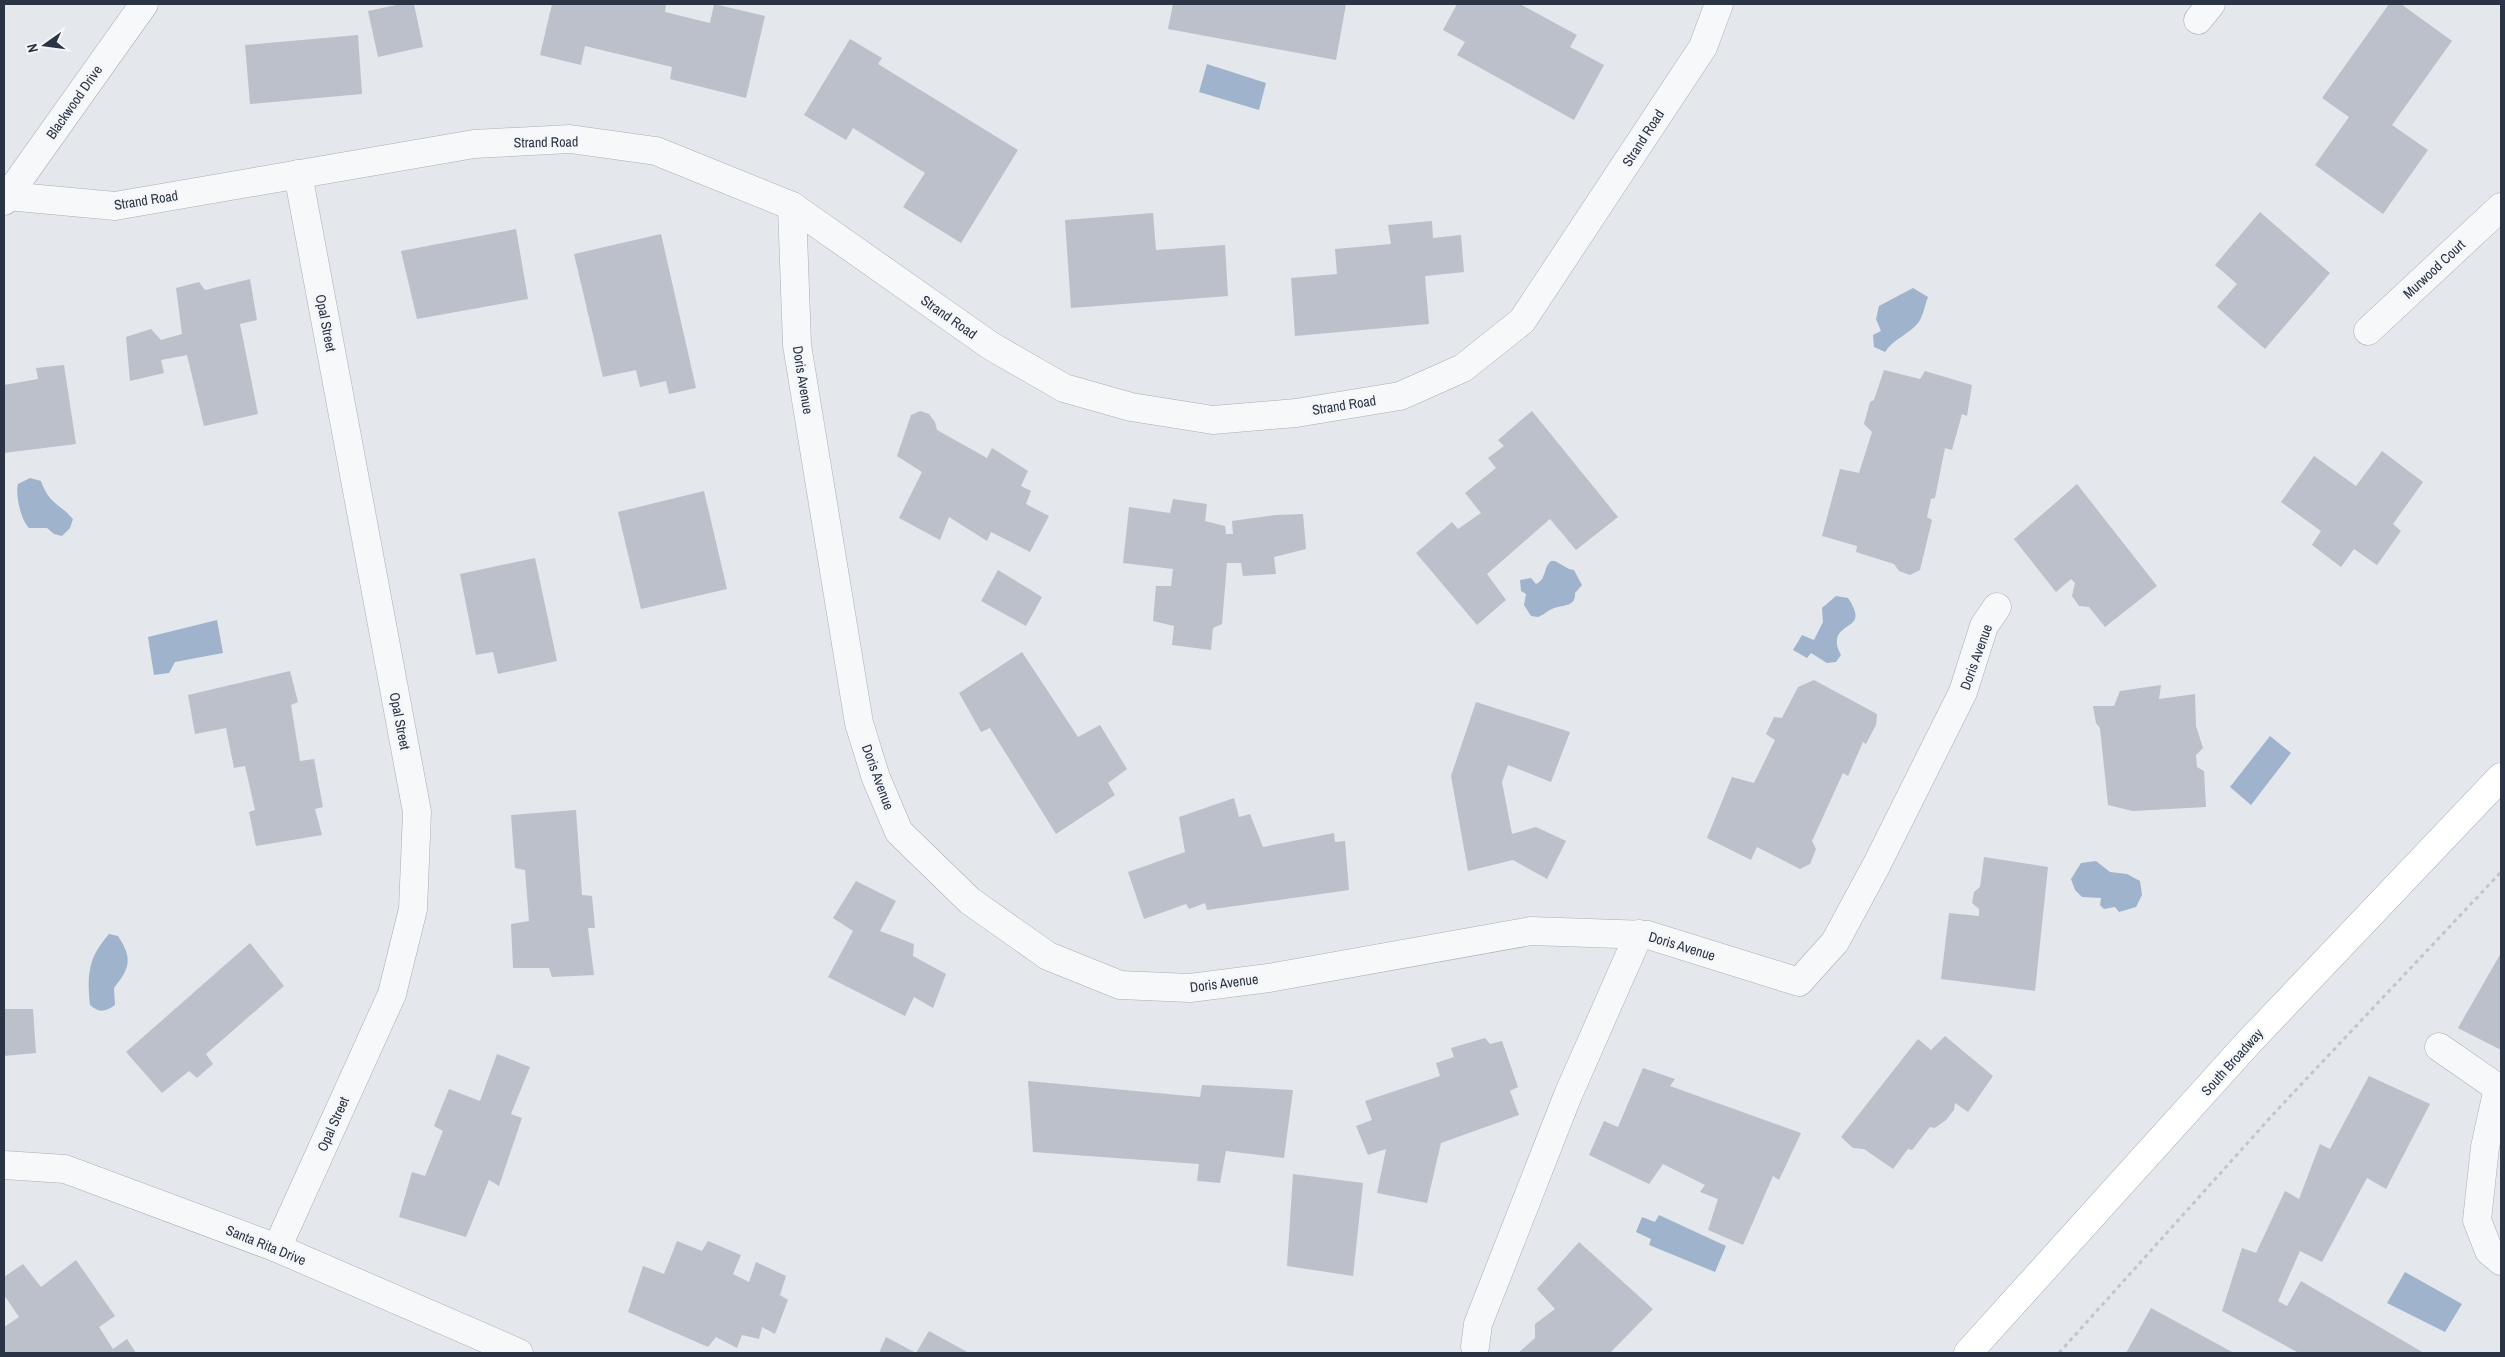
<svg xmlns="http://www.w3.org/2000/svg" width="2505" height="1357" viewBox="0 0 2505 1357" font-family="'Archivo Narrow',sans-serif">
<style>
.water{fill:#9fb4cc}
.building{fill:#bbc0ca}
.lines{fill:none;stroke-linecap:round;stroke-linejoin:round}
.minor-casing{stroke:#a9aeb7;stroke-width:29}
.major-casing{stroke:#a3abb8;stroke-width:29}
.path{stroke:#c2c5cb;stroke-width:3;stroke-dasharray:4 4;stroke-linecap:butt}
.minor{stroke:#f7f8fa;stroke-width:28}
.major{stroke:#fff;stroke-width:28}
.labels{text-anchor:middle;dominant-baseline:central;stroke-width:5;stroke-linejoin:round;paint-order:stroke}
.street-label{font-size:14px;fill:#2b3445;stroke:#f4f6f9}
</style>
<rect width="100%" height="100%" fill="#e4e7ec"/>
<g class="water">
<polygon points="1207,64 1266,83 1259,110 1199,92"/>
<path d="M 1913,288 L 1928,297 C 1925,304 1923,317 1918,323 C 1908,335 1893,339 1885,352 L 1874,347 L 1873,335 L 1881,331 L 1876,319 L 1879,306 Z"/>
<path d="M 30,478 L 41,481 C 49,504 59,503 73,519 L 70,528 L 62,536 L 54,534 L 47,528 L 29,528 C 21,520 15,495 18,484 Z"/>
<path d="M 1551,561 L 1555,561 L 1569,569 L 1574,570 L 1582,585 L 1575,593 C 1576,608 1561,604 1552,609 C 1546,612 1543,615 1538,617 L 1531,616 L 1524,605 L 1526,594 L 1521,591 L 1520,580 L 1531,578 L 1536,584 C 1547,579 1543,567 1551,561 Z"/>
<path d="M 1836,596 L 1848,598 C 1869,629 1840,621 1837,640 C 1836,645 1839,651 1841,655 L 1836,662 L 1827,663 L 1811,653 L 1807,658 L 1793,650 L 1802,635 L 1814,640 L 1823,622 L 1822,608 Z"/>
<polygon points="217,620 223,653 175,662 169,673 154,675 148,637"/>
<polygon points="2270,736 2291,753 2251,805 2230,787"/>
<polygon points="2096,861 2110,872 2127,874 2140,881 2142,895 2136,907 2119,912 2115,907 2104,909 2100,905 2101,898 2082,897 2075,890 2071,879 2081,863"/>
<path d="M 109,934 L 118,936 C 133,959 130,968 114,988 L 115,1005 C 105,1012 99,1013 90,1005 C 87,974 88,958 109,934 Z"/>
<polygon points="1659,1215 1726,1246 1715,1272 1649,1245 1651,1239 1636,1232 1642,1217 1655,1222"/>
<polygon points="2405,1272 2462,1304 2445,1332 2387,1303"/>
</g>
<g class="building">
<polygon points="401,4 414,4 423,47 378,57 368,11"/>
<polygon points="552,4 666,4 665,12 710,23 714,4 765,16 746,98 670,79 672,67 585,46 581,65 540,55"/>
<polygon points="1173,4 1346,4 1336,60 1168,29"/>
<polygon points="1457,4 1520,4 1577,35 1570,47 1604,65 1574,120 1457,55 1465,42 1443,30"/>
<polygon points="2389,4 2401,4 2452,41 2392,125 2428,150 2383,214 2315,165 2349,117 2322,98"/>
<polygon points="358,35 362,94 250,104 245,45"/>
<polygon points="850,39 882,58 878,64 1018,150 961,243 903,207 925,173 853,128 846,140 804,115"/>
<polygon points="2260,212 2330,273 2265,349 2217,307 2237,284 2215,265"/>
<polygon points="1153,213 1156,250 1225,245 1228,296 1071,308 1065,220"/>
<polygon points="1432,221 1433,238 1461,235 1464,272 1425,276 1429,324 1295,336 1291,278 1337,274 1335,249 1391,244 1388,225"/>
<polygon points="516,229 528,299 417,319 401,251"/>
<polygon points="661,234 696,388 669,394 666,381 640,387 636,370 603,377 574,254"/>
<polygon points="250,279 257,320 240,324 258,414 204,426 187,355 161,360 164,373 130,381 126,337 151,329 161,340 182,334 176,288 199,282 205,290"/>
<polygon points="64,365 76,444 4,453 4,385 38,379 36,368"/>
<polygon points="1884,370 1920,379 1925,371 1972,385 1967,416 1962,414 1952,450 1945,448 1935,498 1931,499 1927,517 1932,520 1920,570 1910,575 1899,571 1894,564 1856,552 1857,546 1822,536 1840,469 1859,473 1872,432 1864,424 1870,402 1874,400"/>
<polygon points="920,411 929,414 935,422 937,430 987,458 992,448 1028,471 1021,486 1031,491 1026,504 1049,516 1030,552 991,532 987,541 949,517 940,540 899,518 922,472 897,456 911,415"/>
<polygon points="1532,411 1618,517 1576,550 1550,519 1487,574 1506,600 1477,625 1416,553 1452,522 1458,529 1481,513 1465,493 1496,468 1488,458 1504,446 1498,440"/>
<polygon points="2382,451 2423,482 2393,524 2401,531 2377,565 2354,549 2341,567 2312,545 2321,531 2281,502 2314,456 2356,486"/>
<polygon points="2077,484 2157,586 2105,627 2089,607 2079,606 2072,596 2075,583 2071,579 2056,592 2014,539"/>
<polygon points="704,491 727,589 641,609 618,512"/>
<polygon points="1173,499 1207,504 1205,521 1225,526 1226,534 1233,534 1232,521 1276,515 1303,514 1306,549 1274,557 1276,574 1243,576 1241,563 1227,563 1222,624 1213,628 1211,650 1172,645 1174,626 1153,621 1156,586 1171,586 1173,569 1123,563 1129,507 1170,513"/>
<polygon points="535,558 557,661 498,674 493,652 476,655 460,574"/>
<polygon points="998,570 1042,597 1026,626 981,601"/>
<polygon points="1022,652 1078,737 1100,725 1127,769 1108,783 1115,795 1056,834 990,728 981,732 959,693"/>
<polygon points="290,671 298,702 291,705 300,761 314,759 323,807 315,809 322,835 256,846 249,812 255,810 245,766 234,768 226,728 195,734 188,695"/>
<polygon points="1814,680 1877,714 1876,725 1866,744 1863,742 1848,776 1843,773 1812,841 1816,849 1810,864 1800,869 1757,847 1751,860 1707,838 1732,777 1754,783 1775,740 1766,734 1774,717 1782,718 1798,687"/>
<polygon points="2161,685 2159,699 2195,694 2196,726 2203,748 2196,755 2197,767 2204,771 2206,807 2133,811 2108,805 2100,728 2096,723 2093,706 2114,706 2120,691"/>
<polygon points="1476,702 1570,732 1551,782 1508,765 1502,782 1512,834 1536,827 1566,841 1547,879 1513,860 1468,871 1451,776"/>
<polygon points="1234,798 1239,817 1250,814 1263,847 1334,833 1335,842 1345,841 1349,890 1207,910 1205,903 1189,909 1186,904 1144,919 1128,872 1185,852 1179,817"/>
<polygon points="576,810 582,895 592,896 595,928 588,928 594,975 552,977 549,968 513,968 511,924 529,921 525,870 515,868 511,815"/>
<polygon points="1984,857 2048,867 2035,991 1941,979 1949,913 1979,916 1979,909 1972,903 1974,892 1980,887"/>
<polygon points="856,881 896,901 880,931 914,944 913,956 946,974 933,1008 914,997 905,1016 828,977 853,931 833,918"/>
<polygon points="250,943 284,986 206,1054 213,1064 197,1078 189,1071 162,1093 126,1052"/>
<polygon points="2501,953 2501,1050 2458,1028"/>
<polygon points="4,1009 33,1009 36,1053 4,1056"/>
<polygon points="1945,1036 1993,1076 1968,1112 1955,1103 1954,1110 1946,1120 1935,1128 1930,1127 1912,1150 1908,1149 1893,1169 1864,1149 1853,1148 1841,1137 1918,1039 1931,1050"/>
<polygon points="1485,1038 1490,1044 1502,1041 1518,1087 1510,1091 1519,1115 1441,1143 1427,1203 1377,1193 1386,1149 1368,1155 1356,1126 1372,1120 1365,1101 1440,1076 1436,1063 1454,1057 1451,1048"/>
<polygon points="497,1054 530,1067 511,1114 522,1118 499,1186 489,1180 466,1237 399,1217 412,1172 425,1176 443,1131 434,1126 449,1089 480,1101"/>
<polygon points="1643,1068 1675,1079 1670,1086 1801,1133 1779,1180 1773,1176 1743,1245 1708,1230 1718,1199 1700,1192 1705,1185 1663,1164 1649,1184 1589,1155 1604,1121 1618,1127"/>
<polygon points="2369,1076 2430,1104 2386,1189 2367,1178 2322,1262 2300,1251 2278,1301 2287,1306 2301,1281 2424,1353 2299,1353 2222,1311 2242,1248 2256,1253 2285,1191 2299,1199 2320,1144 2330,1149"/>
<polygon points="1028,1081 1200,1097 1202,1085 1293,1090 1284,1158 1226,1151 1220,1183 1197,1181 1199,1164 1033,1152"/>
<polygon points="1293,1174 1363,1183 1353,1276 1287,1266"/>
<polygon points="677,1241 702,1251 708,1241 741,1255 733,1274 749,1282 756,1262 786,1276 780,1295 788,1300 775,1334 762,1327 759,1339 742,1335 737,1348 716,1337 708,1347 628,1312 643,1266 664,1274"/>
<polygon points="1579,1242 1653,1309 1610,1353 1518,1353 1535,1338 1535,1324 1555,1309 1537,1289"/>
<polygon points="76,1260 115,1316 99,1327 113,1349 127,1339 136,1353 4,1353 4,1327 19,1317 4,1295 4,1277 23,1264 41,1287"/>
<polygon points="2151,1308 2234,1353 2126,1353"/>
<polygon points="929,1331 969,1353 916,1353"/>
<polygon points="886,1337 916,1353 879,1353"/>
</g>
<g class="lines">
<g class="minor-casing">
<g id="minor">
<polyline points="2198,20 2211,4"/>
<polyline points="7,196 115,206 474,144 570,139 656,151 792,206 991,346 1064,388 1131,407 1213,420 1296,413 1400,396 1463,368 1522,321 1703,47 1719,4"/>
<polyline points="4,201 144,4"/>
<polyline points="792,206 797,345 859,723 876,778 899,832 970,901 1048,956 1120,985 1190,988 1269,978 1531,931 1648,935 1799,982 1835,942 1876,866 1963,692 1984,626 1997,607"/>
<polyline points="2368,331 2501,207"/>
<polyline points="2439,1047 2498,1088 2485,1147 2477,1220 2489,1251 2501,1261"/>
<polyline points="4,1165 65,1169 277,1248 519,1353"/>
<polyline points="277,1248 392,994 413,909 417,812 298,174"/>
<polyline points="1475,1347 1478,1324 1568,1095 1639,934"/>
</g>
</g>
<g class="major-casing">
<polyline id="major" points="1968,1353 2248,1043 2501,777"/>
</g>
<polyline class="path" points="2059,1353 2278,1109 2501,872"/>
<use href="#minor" class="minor"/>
<use href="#major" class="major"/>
</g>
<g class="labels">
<g class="street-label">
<text transform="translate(74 102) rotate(-55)">Blackwood Drive</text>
<text transform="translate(1643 138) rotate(-57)">Strand Road</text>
<text transform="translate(546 142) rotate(-1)">Strand Road</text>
<text transform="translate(146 200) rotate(-9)">Strand Road</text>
<text transform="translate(2434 269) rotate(-43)">Murwood Court</text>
<text transform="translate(949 317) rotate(35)">Strand Road</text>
<text transform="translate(326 323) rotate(79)">Opal Street</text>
<text transform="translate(803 380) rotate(81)">Doris Avenue</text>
<text transform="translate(1344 405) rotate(-9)">Strand Road</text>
<text transform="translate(1976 657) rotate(-70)">Doris Avenue</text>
<text transform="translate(400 721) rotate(79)">Opal Street</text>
<text transform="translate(878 777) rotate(70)">Doris Avenue</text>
<text transform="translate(1682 946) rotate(17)">Doris Avenue</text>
<text transform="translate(1224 983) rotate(-7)">Doris Avenue</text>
<text transform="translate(2232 1062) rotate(-48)">South Broadway</text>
<text transform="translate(333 1124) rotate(-66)">Opal Street</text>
<text transform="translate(266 1245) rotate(22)">Santa Rita Drive</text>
</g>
</g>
<rect width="2505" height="1357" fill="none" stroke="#2b3445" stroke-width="10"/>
<g transform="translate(45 45) rotate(256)" stroke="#f4f6f9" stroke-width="4" paint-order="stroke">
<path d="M0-4L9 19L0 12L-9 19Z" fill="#2b3445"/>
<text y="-8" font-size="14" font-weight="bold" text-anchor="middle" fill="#2b3445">N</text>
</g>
</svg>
